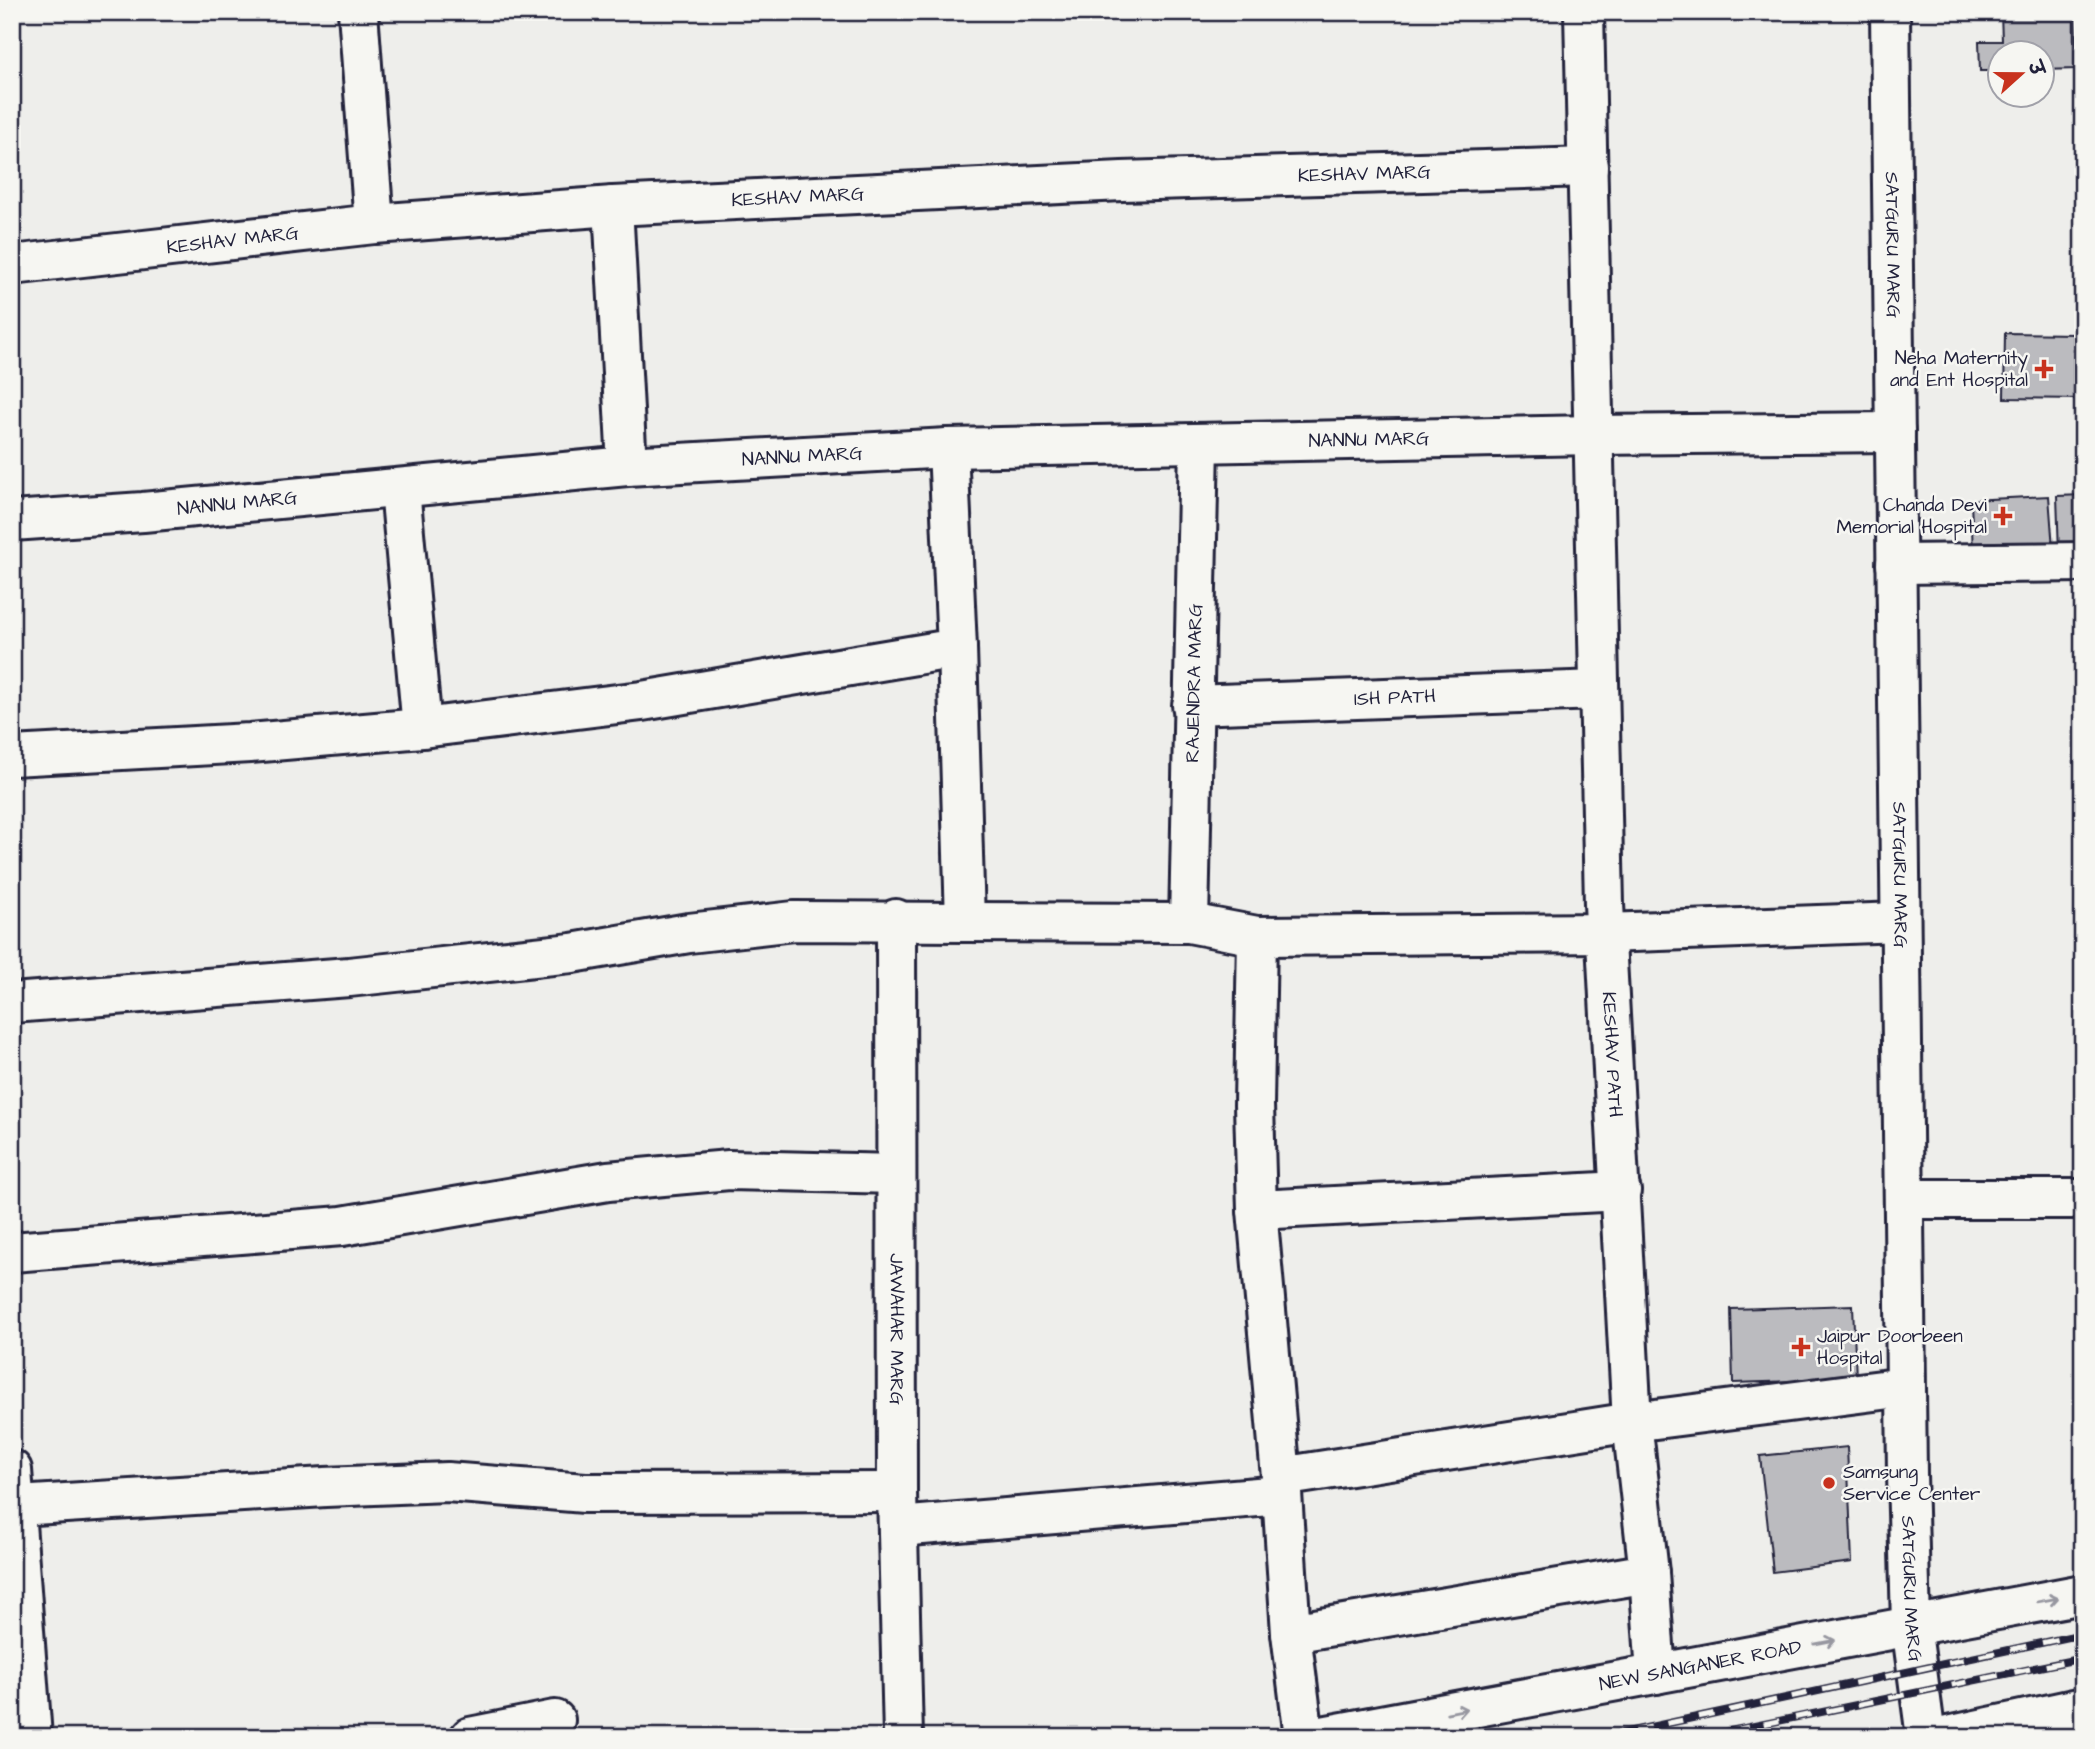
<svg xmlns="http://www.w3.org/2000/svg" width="2095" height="1749" viewBox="0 0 2095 1749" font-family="'Architects Daughter','Playpen Sans Deva',sans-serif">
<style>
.building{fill:#bbbbbf;stroke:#22223b;stroke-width:2}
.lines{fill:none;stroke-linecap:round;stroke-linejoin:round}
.street-casing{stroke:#22223b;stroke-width:44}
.secondary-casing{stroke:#22223b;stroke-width:44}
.street{stroke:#f6f6f2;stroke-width:38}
.secondary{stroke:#f6f6f2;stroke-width:38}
.rail-casing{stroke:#22223b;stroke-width:8}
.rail{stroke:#f6f6f2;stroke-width:5;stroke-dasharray:16;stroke-linecap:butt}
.oneway{stroke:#9797a0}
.poi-dot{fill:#c8321e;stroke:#f6f6f2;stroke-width:2.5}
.labels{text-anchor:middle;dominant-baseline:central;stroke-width:5;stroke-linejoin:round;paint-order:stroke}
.street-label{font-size:19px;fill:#22223b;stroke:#f6f6f2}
.poi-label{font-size:19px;fill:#22223b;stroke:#f6f6f2;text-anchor:end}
</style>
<rect width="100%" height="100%" fill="#eeeeeb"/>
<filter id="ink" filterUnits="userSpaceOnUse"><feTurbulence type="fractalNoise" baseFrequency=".0143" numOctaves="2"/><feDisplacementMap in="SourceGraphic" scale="14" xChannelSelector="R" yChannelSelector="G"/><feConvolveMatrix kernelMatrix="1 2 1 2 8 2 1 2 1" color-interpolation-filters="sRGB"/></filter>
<g filter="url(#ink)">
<g class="building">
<polygon points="2001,12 2075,12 2077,69 2042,70 2042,52 2000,52 2000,71 1980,71 1979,41 2002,41"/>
<polygon points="2005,333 2075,334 2075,355 2083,355 2083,399 2004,398"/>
<polygon points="2083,495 2083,552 2059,553 2057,496"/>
<polygon points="2049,496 2053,549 1973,554 1971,500"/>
<polygon points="1853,1305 1856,1379 1733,1383 1731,1309"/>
<polygon points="1847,1447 1852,1562 1773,1572 1760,1456"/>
</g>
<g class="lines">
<g class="street-casing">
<g id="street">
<polyline points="358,12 374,224"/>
<path id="s1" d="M 1584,12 L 1604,904 L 1632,1422 L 1649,1573 L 1656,1674"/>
<polyline points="613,206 627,466"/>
<path id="s2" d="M 12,265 L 374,224 L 613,206 L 1122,181 L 1588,167"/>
<polyline points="400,489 422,728"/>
<path id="s3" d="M 12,521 L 143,512 L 627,466 L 948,448 L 1594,435 L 1895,432"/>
<polyline points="1896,564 2083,562"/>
<path id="s4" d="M 1192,705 L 1599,690"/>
<polyline points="12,756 250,743 422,728 642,701 957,648 948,448"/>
<path id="s5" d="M 896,919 L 897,1492 L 903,1737"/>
<polyline points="965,922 1189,923 1257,936 1606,933 1900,922"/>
<path id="s6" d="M 1189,923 L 1199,443"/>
<polyline points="1257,936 1254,1105 1257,1210 1621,1191"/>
<polyline points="12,1003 349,977 572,953 689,933 794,921 965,922 957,648"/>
<polyline points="1904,1199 2083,1199"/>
<polyline points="1257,1210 1281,1477 1632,1422 1905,1387"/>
<polyline points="12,1252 342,1226 608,1181 729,1170 896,1174"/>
<polyline points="12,1470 32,1737"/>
<polyline points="1281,1477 1291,1633 1649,1573"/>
<polyline points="17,1506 325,1487 447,1482 585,1493 897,1492"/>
<polyline points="898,1527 1282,1495"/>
<polyline points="1291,1633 1304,1737"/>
<polyline points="470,1737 555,1720"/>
</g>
</g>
<g class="secondary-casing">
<g id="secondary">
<path id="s7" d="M 1890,12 L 1907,1474 L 1911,1625 L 1926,1737"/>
<path id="s8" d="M 1317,1737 L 2083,1594"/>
<polyline points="1943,1737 2083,1707"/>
</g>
</g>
<use href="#street" class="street"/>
<use href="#secondary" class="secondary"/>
<g class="rail-casing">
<g id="rail">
<polyline points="1604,1737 2083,1634"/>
<polyline points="1701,1737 2083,1658"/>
</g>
</g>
<use href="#rail" class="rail"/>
</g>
<defs><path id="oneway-shaft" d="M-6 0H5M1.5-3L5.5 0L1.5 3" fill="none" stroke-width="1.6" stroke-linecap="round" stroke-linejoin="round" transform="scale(1.75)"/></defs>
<g class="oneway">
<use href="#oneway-shaft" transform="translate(2048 1600) rotate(-10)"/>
<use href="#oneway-shaft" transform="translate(1825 1642) rotate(-11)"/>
<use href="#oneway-shaft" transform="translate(1457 1711) rotate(-11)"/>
</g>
</g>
<g class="poi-dot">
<path d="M2040.5 358.5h7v7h7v7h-7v7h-7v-7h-7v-7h7z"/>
<path d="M1999.5 505.5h7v7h7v7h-7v7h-7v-7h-7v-7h7z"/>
<path d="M1797.5 1336.5h7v7h7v7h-7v7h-7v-7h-7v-7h7z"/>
<circle cx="1829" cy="1483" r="7"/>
</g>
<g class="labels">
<g class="street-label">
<text stroke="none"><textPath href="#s2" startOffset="1356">KESHAV MARG</textPath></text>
<text stroke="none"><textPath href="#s2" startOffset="789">KESHAV MARG</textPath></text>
<text stroke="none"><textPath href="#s2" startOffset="222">KESHAV MARG</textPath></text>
<text stroke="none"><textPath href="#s7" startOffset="233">SATGURU MARG</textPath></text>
<text stroke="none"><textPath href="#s3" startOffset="1360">NANNU MARG</textPath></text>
<text stroke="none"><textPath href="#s3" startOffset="793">NANNU MARG</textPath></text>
<text stroke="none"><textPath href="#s3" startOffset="226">NANNU MARG</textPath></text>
<text stroke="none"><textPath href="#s6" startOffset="240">RAJENDRA MARG</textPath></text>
<text stroke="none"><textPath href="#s4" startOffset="203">ISH PATH</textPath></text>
<text stroke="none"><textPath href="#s7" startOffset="863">SATGURU MARG</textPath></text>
<text stroke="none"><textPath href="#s1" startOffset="1043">KESHAV PATH</textPath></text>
<text stroke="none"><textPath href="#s5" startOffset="410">JAWAHAR MARG</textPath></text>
<text stroke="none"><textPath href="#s7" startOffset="1577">SATGURU MARG</textPath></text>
<text stroke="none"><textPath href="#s8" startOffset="390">NEW SANGANER ROAD</textPath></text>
</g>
<g class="poi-label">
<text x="2028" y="358">Neha Maternity<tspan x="2028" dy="22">and Ent Hospital</tspan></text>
<text x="1987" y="505">Chanda Devi<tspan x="1987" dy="22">Memorial Hospital</tspan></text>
<text x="1817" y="1336" text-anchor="start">Jaipur Doorbeen<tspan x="1817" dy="22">Hospital</tspan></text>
<text x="1843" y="1472" text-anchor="start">Samsung<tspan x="1843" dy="22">Service Center</tspan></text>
</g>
</g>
<rect width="2095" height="1749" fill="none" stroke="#f6f6f2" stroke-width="42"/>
<rect x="21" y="21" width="2053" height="1707" fill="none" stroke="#22223b" stroke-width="2.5" filter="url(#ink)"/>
<g transform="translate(2021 74) rotate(69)"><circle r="33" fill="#f6f6f2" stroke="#a1a1a9" stroke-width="2"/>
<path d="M0-5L12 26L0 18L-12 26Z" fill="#c8321e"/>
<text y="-10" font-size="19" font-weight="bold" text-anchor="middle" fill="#22223b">उ</text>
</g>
</svg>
